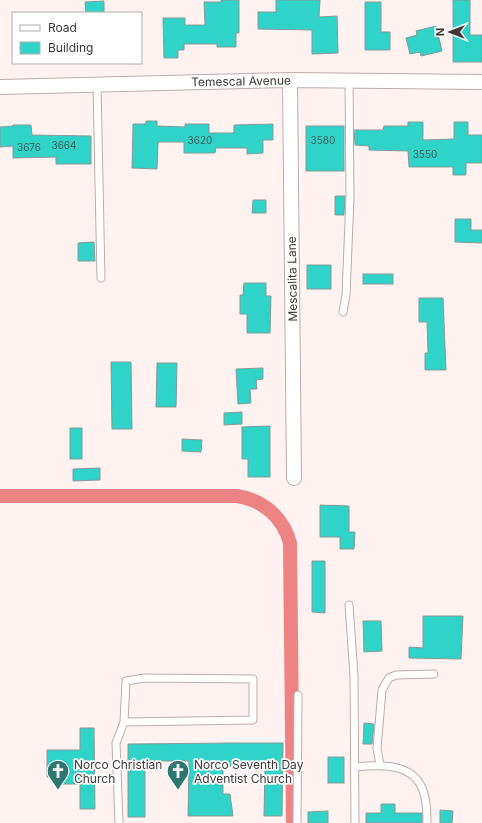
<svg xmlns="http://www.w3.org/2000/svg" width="482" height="823" viewBox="0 0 482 823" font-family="Inter,sans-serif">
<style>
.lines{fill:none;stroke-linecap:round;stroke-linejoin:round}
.canal{stroke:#ed8483;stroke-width:14}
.building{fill:#2fd3c8;stroke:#869a97}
.service-casing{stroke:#bfacaa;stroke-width:9}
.minor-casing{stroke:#bfacaa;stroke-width:16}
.service{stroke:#fff;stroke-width:7}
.minor{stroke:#fff;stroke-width:14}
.labels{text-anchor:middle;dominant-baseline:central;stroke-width:3.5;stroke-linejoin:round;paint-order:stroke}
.number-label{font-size:10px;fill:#3b5e5b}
.street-label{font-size:12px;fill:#3f3737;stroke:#fff}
.poi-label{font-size:12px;fill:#3f3737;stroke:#fff;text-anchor:start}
</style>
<rect width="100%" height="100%" fill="#fff2f1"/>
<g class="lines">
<path class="canal" d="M 0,496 L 237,496 C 263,500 283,517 290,543 L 293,823"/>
</g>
<g class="building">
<polygon points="221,0 239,0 239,33 236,33 236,47 217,47 217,44 184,44 184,50 178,50 178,58 164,58 163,18 185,18 185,25 205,25 204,2 221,2"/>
<polygon points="276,0 320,0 319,17 337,16 338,53 312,54 312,30 258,29 258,12 276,12"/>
<polygon points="453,0 470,0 470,35 482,35 482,62 453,62"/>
<polygon points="104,1 104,13 86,13 85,2"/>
<polygon points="365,2 381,2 381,32 390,32 390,50 365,50"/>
<polygon points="436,26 442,51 421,56 420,52 410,54 406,38 417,35 416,31"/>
<polygon points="146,121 157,121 157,126 185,127 185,124 209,124 209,133 234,133 234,125 273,124 273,140 263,140 263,153 247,154 247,148 216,148 215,153 184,153 184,142 158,142 157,169 132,168 133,124 146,124"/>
<polygon points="408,122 423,122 423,140 454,139 454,122 468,122 468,135 482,135 482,163 466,163 466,175 453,175 453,167 409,167 408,151 369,150 369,146 355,145 354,130 383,130 384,126 408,126"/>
<polygon points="13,125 31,125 32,135 91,136 91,164 56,164 56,157 13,158 13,146 0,147 0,127 13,126"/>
<rect x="306" y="126" width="38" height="45"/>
<polygon points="335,196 345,196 344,215 335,215"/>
<polygon points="253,200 266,200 266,213 252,213"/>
<polygon points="455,219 471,219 471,230 482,230 482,243 455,242"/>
<polygon points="94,242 95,261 78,261 78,243"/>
<rect x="307" y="265" width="24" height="24"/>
<rect x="363" y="274" width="30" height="10"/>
<polygon points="244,283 266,283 266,296 271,296 270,333 247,333 247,314 240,314 240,295 243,295"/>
<polygon points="419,298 443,298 446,370 425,370 425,353 428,353 427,322 419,322"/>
<polygon points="111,362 131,362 132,429 112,429"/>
<polygon points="157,363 177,363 176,407 156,407"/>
<polygon points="263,368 263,379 256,380 257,389 250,389 251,403 238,404 236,369"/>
<polygon points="242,412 242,424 224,425 224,413"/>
<polygon points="270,426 270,477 248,477 248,459 242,459 242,427"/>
<rect x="70" y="428" width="12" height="31"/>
<polygon points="182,439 202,440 201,452 182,451"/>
<polygon points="100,468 100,480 73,481 73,469"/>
<polygon points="320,505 349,506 349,532 355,532 354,549 340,549 340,537 320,537"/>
<polygon points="312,561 325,561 325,613 312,612"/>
<polygon points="423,616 463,616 461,659 409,658 409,647 423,648"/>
<polygon points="363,621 381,621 382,651 364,652"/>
<polygon points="364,723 374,724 372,744 363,744"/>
<polygon points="80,728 94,728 95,809 80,809 80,784 55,784 55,777 47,777 47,750 80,750"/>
<polygon points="232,743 283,743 282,816 264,816 265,767 223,766 223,794 230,794 233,816 188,816 189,761 145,761 145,817 128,817 128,744"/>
<rect x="328" y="757" width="16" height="26"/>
<polygon points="381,804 395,804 395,813 422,813 422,823 366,823 366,813 381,813"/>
<polygon points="440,810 453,811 452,823 440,823"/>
<polygon points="328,811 328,823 308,823 308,812"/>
</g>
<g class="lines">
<g class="service-casing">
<g id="service">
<polyline points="97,85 101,278"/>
<polyline points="343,312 346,295 350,197 349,81"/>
<polyline points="349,605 354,676 355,823"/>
<polyline points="380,765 377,748 382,690 389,678 396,675 434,674"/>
<path d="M 356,767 C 383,764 419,763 425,798 C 427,806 427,815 427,823"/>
<polyline points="119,823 116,743 124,722 126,681 145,678 253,679 253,720 124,722"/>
<polyline points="297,823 298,695"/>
</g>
</g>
<g class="minor-casing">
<g id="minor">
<polyline points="290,80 294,478"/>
<polyline points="0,87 290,80 482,82"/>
</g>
</g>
<use href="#service" class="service"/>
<use href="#minor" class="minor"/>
</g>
<defs>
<g id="church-pin" transform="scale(1.15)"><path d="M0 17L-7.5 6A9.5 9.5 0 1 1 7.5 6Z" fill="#2e7670" stroke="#fff"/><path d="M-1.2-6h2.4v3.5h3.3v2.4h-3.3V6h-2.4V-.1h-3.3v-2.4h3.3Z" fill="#fff"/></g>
</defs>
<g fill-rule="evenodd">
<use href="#church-pin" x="58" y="771"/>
<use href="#church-pin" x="178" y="771"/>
</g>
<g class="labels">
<g class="number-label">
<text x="200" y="140">3620</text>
<text x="323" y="140">3580</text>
<text x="64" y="145">3664</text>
<text x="29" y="147">3676</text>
<text x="425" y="154">3550</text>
</g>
<g class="street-label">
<text transform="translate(241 81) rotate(-1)">Temescal Avenue</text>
<text transform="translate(292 279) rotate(-91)">Mescalita Lane</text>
</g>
<g class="poi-label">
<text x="74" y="764">Norco Christian<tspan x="74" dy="14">Church</tspan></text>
<text x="194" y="764">Norco Seventh Day<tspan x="194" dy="14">Adventist Church</tspan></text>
</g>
</g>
<rect x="12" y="12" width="130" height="52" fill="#ffffff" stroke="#b2afaf"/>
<rect x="20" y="25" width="20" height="6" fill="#ffffff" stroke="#b2afaf"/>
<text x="48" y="32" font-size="12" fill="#3f3737">Road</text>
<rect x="20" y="42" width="20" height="12" fill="#2fd3c8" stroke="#b2afaf"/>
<text x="48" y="52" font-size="12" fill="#3f3737">Building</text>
<g transform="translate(450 32) rotate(270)" stroke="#ffffff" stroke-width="3" paint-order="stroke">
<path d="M0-3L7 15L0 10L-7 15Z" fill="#3f3737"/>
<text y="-6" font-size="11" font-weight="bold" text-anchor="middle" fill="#3f3737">N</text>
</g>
</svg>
